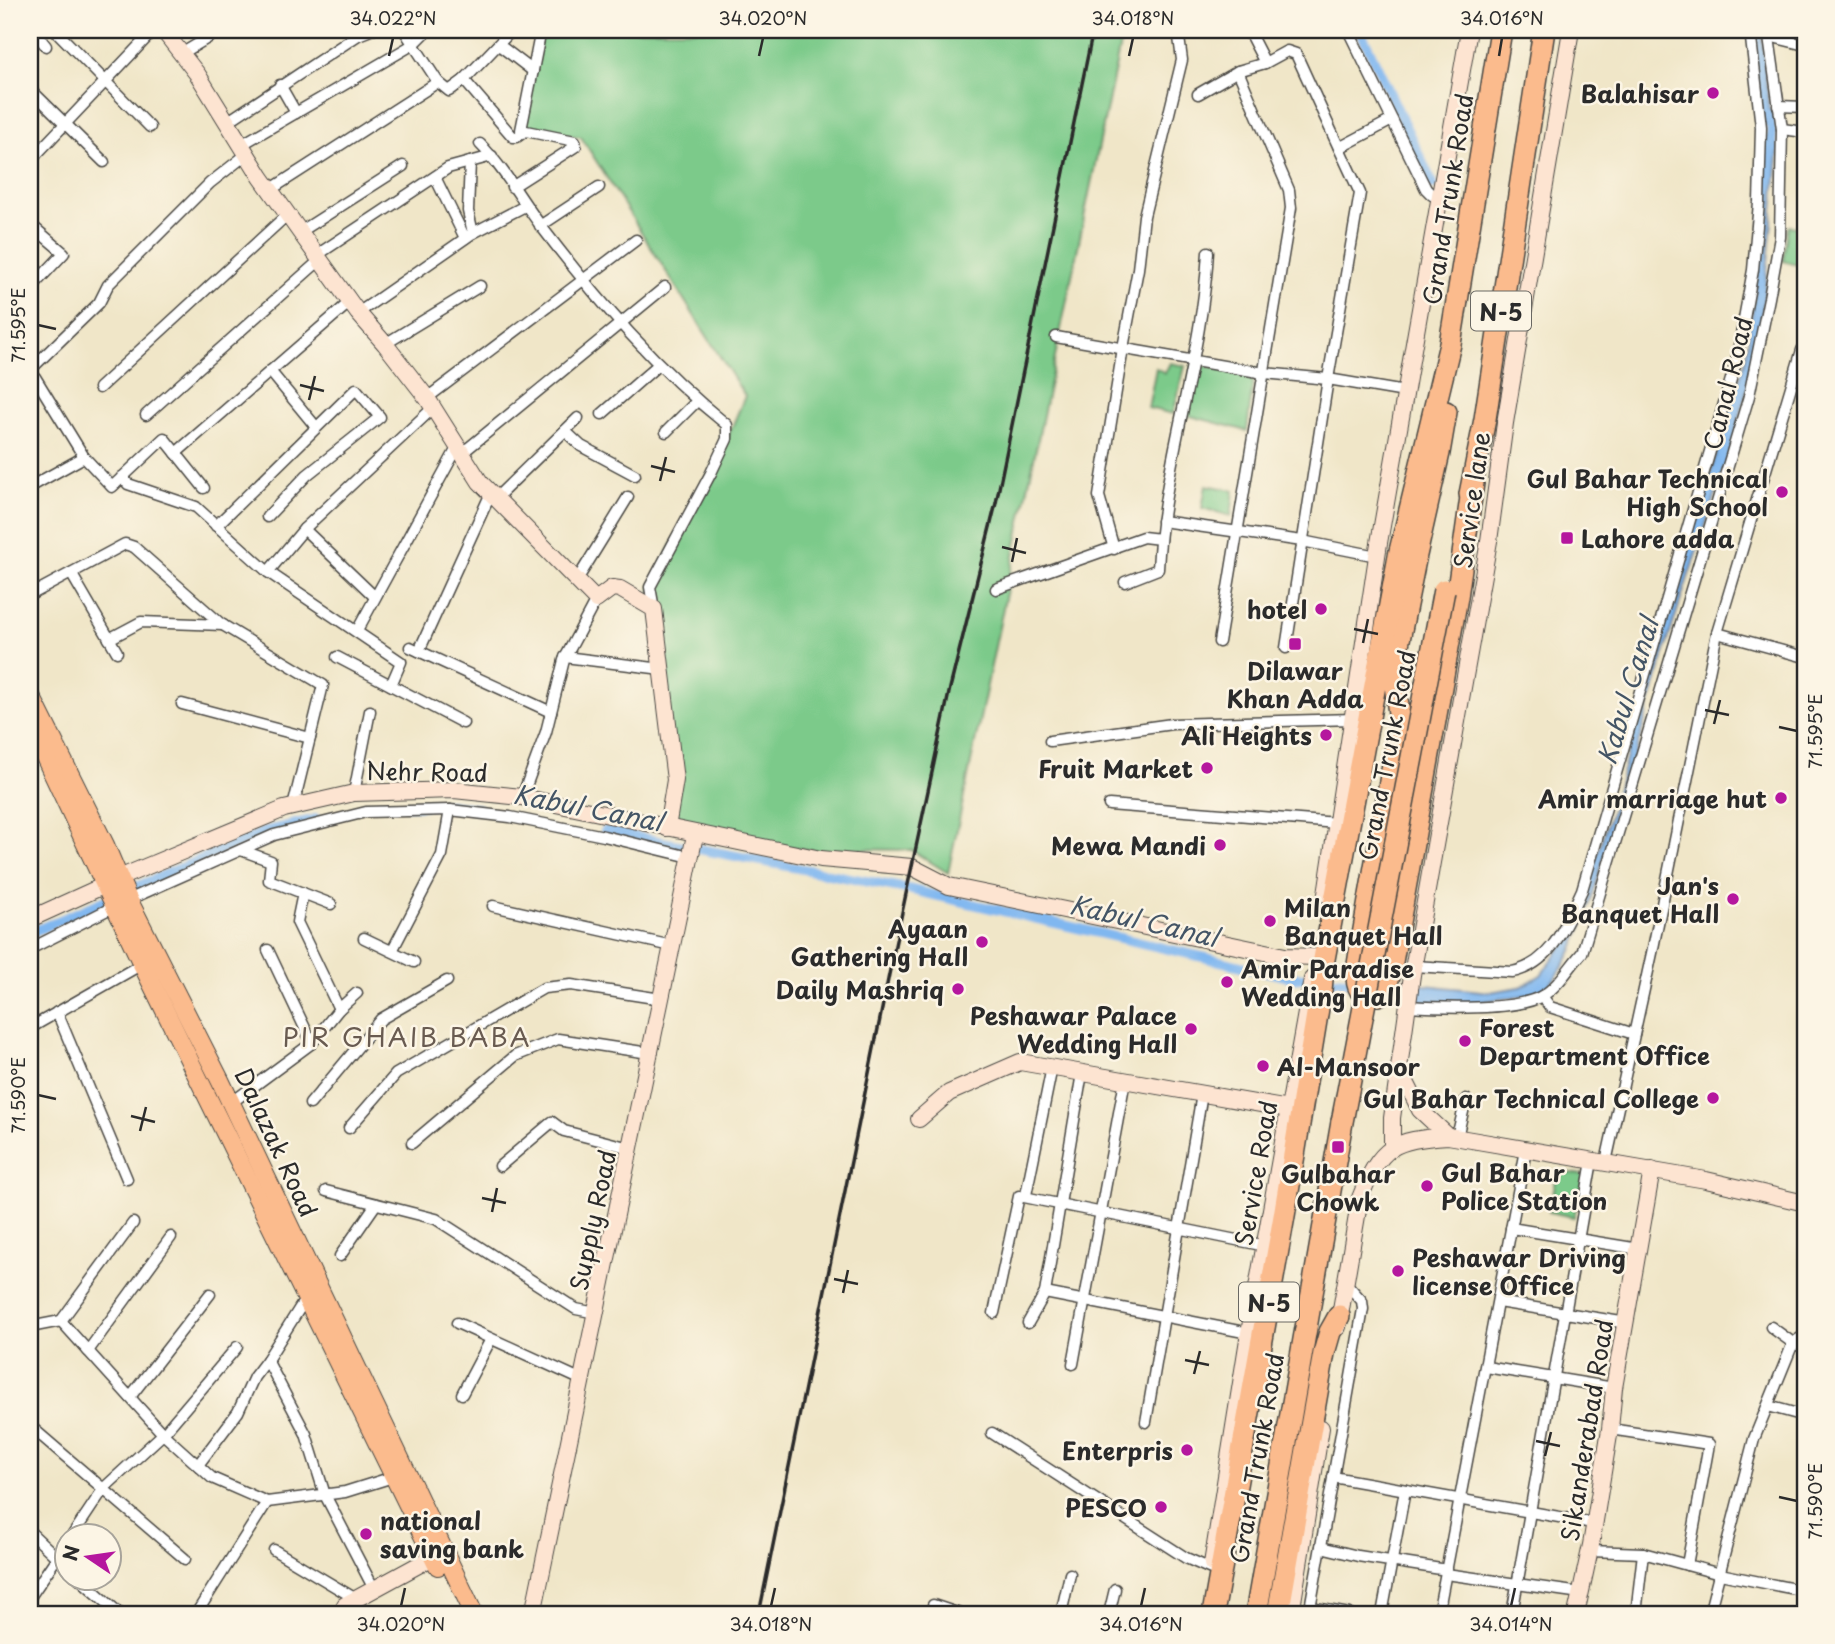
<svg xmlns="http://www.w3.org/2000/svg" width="1835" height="1644" viewBox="0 0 1835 1644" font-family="'Playpen Sans',sans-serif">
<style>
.green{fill:#7bca8a;stroke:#537a5a;stroke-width:2}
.water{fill:#80b7f0;stroke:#56718e;stroke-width:2}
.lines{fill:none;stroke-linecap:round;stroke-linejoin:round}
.canal{stroke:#80b7f0;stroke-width:10}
.street-casing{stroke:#494743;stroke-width:13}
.secondary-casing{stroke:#494743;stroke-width:18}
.primary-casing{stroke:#494743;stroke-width:20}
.highway-casing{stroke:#494743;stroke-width:24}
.street{stroke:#fff;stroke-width:10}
.secondary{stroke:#fde4d1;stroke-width:16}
.primary{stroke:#fbbb8d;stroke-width:18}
.highway{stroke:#fbbb8d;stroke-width:21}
.rail{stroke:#2b2b2b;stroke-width:3.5}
.highway-bridge-casing{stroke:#494743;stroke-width:24;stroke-linecap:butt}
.highway-bridge{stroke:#fbbb8d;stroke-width:21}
.ticks{fill:none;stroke:#2b2b2b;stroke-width:2.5}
.poi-dot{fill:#b5179e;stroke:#fcf5e5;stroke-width:2.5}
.labels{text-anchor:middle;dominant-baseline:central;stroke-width:5;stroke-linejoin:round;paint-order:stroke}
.shield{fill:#fcf5e5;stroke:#6a6863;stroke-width:2}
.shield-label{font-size:23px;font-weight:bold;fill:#2b2b2b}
.poi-label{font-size:24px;font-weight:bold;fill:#2b2b2b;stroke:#fcf5e5;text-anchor:end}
.street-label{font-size:24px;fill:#2b2b2b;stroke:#fcf5e5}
.water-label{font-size:26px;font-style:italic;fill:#456;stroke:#fcf5e5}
.neighbourhood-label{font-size:26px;letter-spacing:2px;fill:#695b51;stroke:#fcf5e5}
.neatline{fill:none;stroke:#2b2b2b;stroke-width:2.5}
.ticks-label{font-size:18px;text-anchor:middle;fill:#2b2b2b}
</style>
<rect width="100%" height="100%" fill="#fcf5e5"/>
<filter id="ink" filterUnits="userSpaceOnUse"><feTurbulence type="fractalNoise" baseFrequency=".0143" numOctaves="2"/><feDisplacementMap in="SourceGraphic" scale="14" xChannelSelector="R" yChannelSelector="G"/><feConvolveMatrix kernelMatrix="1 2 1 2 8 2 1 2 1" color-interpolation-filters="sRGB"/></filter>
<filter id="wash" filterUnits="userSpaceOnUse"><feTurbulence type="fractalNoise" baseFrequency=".00686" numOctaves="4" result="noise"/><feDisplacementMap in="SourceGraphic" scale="28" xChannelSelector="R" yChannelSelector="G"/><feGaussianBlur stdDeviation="1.57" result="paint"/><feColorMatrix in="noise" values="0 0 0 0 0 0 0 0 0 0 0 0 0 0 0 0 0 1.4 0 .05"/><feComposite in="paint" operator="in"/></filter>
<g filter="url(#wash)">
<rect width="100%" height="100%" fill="#f0e6c8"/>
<g class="green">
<polygon points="540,30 1123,30 948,873 911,850 842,849 830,853 667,828 675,780 650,587 727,439 745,396 581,137 521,130"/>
<polygon points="1790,226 1805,228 1805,267 1783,261 1788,227"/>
<polygon points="1170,363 1185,366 1173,414 1148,408 1156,368 1165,373"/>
<polygon points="1192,365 1254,371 1247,431 1183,414"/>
<polygon points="1206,485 1234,490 1231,516 1202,508"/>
<polygon points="1558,1171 1584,1175 1574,1217 1549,1212"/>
</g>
<g class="water">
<polygon points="1751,30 1761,30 1771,128 1763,125"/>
<path d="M 1767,136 L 1775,139 L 1779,148 C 1772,210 1769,276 1758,337 C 1740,440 1699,537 1669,637 C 1648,708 1629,779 1606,850 C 1591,898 1580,958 1541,993 L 1464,1004 L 1412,1001 L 1416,984 L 1490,992 L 1520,987 L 1541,975 L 1573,931 L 1610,815 L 1687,549 L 1746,358 L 1760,251 L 1763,139 Z"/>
</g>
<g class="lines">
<g class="canal">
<polyline points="1360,30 1433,185"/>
<polyline points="1770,115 1773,151"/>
<polyline points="408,806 450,804 479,809"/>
<polyline points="605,831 912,890 1289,977 1361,982"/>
<polyline points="30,933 266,831 316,819"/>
</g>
</g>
</g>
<g filter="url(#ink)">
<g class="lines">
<g class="street-casing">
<g id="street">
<polyline points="33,30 46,46"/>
<polyline points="55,30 150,127"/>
<polyline points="404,30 438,82 449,91 464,80 512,30"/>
<polyline points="1248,30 1265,63"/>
<polyline points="1348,30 1426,189 1432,195 1440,198"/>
<polyline points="1769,36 1805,45"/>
<polyline points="499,45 533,71"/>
<polyline points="181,54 221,30"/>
<polyline points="464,80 513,137 517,137 524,132"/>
<polyline points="280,85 296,113"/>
<polyline points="30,89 104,162"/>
<polyline points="1198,94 1238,71 1265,63 1287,51 1296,54 1339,148"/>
<polyline points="1778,106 1805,107"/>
<polyline points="227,122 358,35 371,30"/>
<polyline points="1782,129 1805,132"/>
<path d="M 480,144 C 505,169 522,202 544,230 C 599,302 657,369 727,425 L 727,439 L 711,473 L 650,587 L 654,609"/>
<polyline points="241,145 414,44 428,30"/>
<polyline points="30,161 154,30"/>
<polyline points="470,162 468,211 473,233"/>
<polyline points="435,177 465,238"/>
<polyline points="512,187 576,146 575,141 521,130 541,30"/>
<polyline points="270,190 438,82"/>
<polyline points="30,224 64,253 30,289"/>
<polyline points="540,226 599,187"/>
<polyline points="300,232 403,166"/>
<polyline points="317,255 448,168 492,156"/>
<polyline points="358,313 473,233 525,206"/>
<polyline points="1056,337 1264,373 1328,379 1405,392"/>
<polyline points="385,344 480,286"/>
<polyline points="30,369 84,457 112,487 164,438 204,488"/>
<polyline points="30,370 99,303 108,285 210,183 247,154"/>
<polyline points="270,371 316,427"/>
<polyline points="99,388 288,214"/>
<polyline points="427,398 636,240"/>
<polyline points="602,414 658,365"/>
<polyline points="146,415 320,260"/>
<polyline points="565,431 581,446 635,475"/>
<polyline points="666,432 697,401"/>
<polyline points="176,453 350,302"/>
<polyline points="461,454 665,287"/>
<polyline points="122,477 128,484 196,507 268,572 401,662 391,685"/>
<polyline points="30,487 84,457"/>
<polyline points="496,498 578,418"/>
<polyline points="1162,521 1302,541 1377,556"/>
<polyline points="216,526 356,389 380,417 307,475 267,517"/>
<polyline points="304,529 375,597"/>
<polyline points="1114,549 1099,496 1123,348 1138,269 1144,216 1182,60 1178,30"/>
<polyline points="268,572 304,529 433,408"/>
<polyline points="71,573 117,652"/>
<polyline points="577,580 628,497"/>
<path d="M 1125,582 L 1158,569 C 1163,462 1202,359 1208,252"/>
<polyline points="996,589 1143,537 1160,539"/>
<polyline points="30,595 125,544 134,547 221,624 323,685 293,807"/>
<polyline points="357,631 457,448"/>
<polyline points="1717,633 1805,657"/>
<polyline points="109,639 141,622 223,625"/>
<polyline points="1219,642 1291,208 1289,190 1238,71"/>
<polyline points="410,647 551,712"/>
<polyline points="1286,648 1328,379 1360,193 1339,148 1392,120"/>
<polyline points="419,651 491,493"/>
<polyline points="337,657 463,723"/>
<polyline points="565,657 662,669"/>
<polyline points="182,704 310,738"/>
<polyline points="1050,741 1172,724 1354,719"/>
<polyline points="354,793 370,711"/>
<polyline points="522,797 546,732 564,660 596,600"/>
<polyline points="1109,805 1337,823"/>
<polyline points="241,850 271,861 269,880 331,904"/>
<polyline points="303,893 297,922 339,1009"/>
<polyline points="128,900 274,835 366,812 450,810 510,817 604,836 690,857"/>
<polyline points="493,906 672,946"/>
<polyline points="364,938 414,962"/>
<polyline points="30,949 115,906"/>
<polyline points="268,950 312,1043"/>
<polyline points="392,951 442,855 450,810"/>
<path d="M 1414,966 L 1512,972 C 1552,964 1566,924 1582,890 L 1736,362 L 1753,270 L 1759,203 L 1761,127 L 1750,30"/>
<polyline points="1542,996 1550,1007 1634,1034"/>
<path d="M 1408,1006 C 1439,1008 1516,1011 1542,996 C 1558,987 1570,966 1582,953 L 1749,396 L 1769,298 L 1780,237 L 1782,129 L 1768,30"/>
<polyline points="57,1012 127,1179"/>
<polyline points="30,1028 142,964"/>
<polyline points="231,1103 312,1043 339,1009 357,993"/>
<polyline points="310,1104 381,1019 447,981"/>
<polyline points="349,1128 396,1074 544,988 571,985 661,999"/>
<polyline points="1457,1137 1466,1099"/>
<polyline points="412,1143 515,1056 558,1039 649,1053"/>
<polyline points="1606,1162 1652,953 1717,633 1802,350 1805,351"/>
<polyline points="500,1166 552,1122 564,1131 630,1148"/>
<polyline points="326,1191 436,1219 576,1309 596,1313"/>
<polyline points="1026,1195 1052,1067"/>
<polyline points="1511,1228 1639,1249"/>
<polyline points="340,1256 376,1204"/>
<polyline points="1045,1293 1249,1333"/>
<polyline points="1498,1302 1627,1323"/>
<polyline points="994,1313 1019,1196 1266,1246"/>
<polyline points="61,1321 133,1223"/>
<polyline points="457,1323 582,1380"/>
<polyline points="1028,1323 1045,1293 1082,1073"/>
<polyline points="30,1327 61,1321 163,1434 212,1478 267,1502 345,1492 393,1477"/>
<polyline points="1771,1327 1793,1343 1805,1348"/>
<polyline points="88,1351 171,1237"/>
<polyline points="267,1360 306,1434 325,1495 374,1589"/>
<polyline points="1073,1364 1125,1080"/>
<polyline points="1486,1367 1614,1388"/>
<polyline points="462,1394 491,1339"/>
<polyline points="130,1397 210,1294"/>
<polyline points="1768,1406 1805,1416"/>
<polyline points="1146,1422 1202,1094"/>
<polyline points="30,1426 185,1559"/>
<polyline points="1610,1429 1709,1444 1687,1565"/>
<polyline points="992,1433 1186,1558 1211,1569"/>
<polyline points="198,1465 238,1412 254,1377 267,1360 306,1298"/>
<polyline points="1333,1477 1593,1523"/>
<polyline points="30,1532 66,1566"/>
<polyline points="72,1536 104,1488 163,1434 237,1347"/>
<polyline points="1321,1547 1358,1556 1447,1570"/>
<polyline points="274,1550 356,1599"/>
<polyline points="1590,1551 1643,1553 1720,1574 1805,1591"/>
<polyline points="1446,1574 1581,1593"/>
<polyline points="79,1578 120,1614"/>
<polyline points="30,1597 66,1544"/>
<polyline points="933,1605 960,1614"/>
<polyline points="1310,1607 1349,1614"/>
<polyline points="196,1614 267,1502"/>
<polyline points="1061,1614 1070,1574"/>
<polyline points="1109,1614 1115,1589"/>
<polyline points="1309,1614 1363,1309 1362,1301 1345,1282"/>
<polyline points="1382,1614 1405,1490"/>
<polyline points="1438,1614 1526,1150"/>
<polyline points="1512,1614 1592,1161"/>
<polyline points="1636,1614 1643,1553"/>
<polyline points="1709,1614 1754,1439 1793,1343 1805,1335"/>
</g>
</g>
<g class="secondary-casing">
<g id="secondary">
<polyline points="163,30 198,75 261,177 300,232 358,313 385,344 427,398 480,482 596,600 612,588 620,589 654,609 675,780 667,828"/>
<polyline points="119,878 284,809 354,793 454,790 522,797 821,859 912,867 949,886 1285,956 1316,957"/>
<polyline points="1326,894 1379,543 1469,30"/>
<polyline points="30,919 105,885"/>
<polyline points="1400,1070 1420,1110 1448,1136"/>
<polyline points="919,1119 949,1093 1020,1062 1289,1109"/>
<polyline points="1392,1146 1392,1118 1412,975 1489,541 1505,423 1571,30"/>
<path d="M 1338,1327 L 1360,1198 C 1381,1145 1393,1140 1448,1136 L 1706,1180 L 1805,1203"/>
<polyline points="1212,1564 1249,1333 1312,979"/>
<polyline points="340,1614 345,1605 433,1557"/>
<polyline points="533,1614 695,835"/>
<polyline points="1291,1614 1321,1428"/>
<polyline points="1576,1614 1591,1545 1610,1429 1614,1388 1652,1170"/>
</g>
</g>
<g class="primary-casing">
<g id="primary">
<polyline points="30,694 105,845 127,897 220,1080 474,1614"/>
<polyline points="30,725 142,964 438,1566"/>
</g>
</g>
<g class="highway-casing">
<g id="highway">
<path d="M 1446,412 L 1439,453 L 1416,555 L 1393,670 L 1399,713 L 1398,736 L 1360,952 C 1358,966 1353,983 1363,994 L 1379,995 L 1384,992 L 1390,973 L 1457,597 L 1473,483"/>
<polyline points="1470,494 1485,419 1544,30"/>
<polyline points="1213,1614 1284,1216 1321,990 1324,959 1400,551 1450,344 1501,30"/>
<polyline points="1256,1614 1342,1122"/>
<polyline points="1278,1614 1324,1353 1330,1332 1339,1316"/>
</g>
</g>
<use href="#street" class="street"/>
<use href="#secondary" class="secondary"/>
<use href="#primary" class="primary"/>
<use href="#highway" class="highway"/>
<polyline class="rail" points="759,1614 894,950 950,688 996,503 1093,30"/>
<g class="highway-bridge-casing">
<polyline id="highway-bridge" points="1342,1122 1444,590"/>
</g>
<use href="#highway-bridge" class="highway-bridge"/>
</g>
</g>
<path class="ticks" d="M 389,56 L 393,38M 759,56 L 763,38M 1129,56 L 1133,38M 1499,56 L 1502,38M 38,325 L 56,329M 300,385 L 324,391M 309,400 L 315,376M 651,466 L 675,472M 660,481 L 666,457M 1002,547 L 1026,553M 1012,562 L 1017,538M 1354,629 L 1378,634M 1363,643 L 1368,619M 1705,710 L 1729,715M 1714,724 L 1720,700M 1779,727 L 1797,731M 38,1095 L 56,1099M 131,1116 L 155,1122M 140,1131 L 146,1107M 482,1198 L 506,1203M 492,1212 L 497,1188M 834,1279 L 858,1284M 843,1293 L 848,1270M 1185,1360 L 1209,1365M 1194,1374 L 1200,1351M 1536,1441 L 1560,1446M 1545,1456 L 1551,1432M 1779,1497 L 1797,1501M 401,1606 L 405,1588M 771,1606 L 775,1588M 1141,1606 L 1145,1588M 1511,1606 L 1515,1588"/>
<g class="poi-dot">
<circle cx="1713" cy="93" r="7"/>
<circle cx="1782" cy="492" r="7"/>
<rect x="1560" y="531" width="14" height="14" rx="3.5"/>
<circle cx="1321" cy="609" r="7"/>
<rect x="1288" y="637" width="14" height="14" rx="3.5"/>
<circle cx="1326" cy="735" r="7"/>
<circle cx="1207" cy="768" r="7"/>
<circle cx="1781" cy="798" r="7"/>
<circle cx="1220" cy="845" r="7"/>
<circle cx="1733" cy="899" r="7"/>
<circle cx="1270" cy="921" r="7"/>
<circle cx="982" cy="942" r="7"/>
<circle cx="1227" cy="982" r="7"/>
<circle cx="958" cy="989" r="7"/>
<circle cx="1191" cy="1029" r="7"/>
<circle cx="1465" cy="1041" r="7"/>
<circle cx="1263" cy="1066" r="7"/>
<circle cx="1713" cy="1098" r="7"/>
<rect x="1331" y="1140" width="14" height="14" rx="3.5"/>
<circle cx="1427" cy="1186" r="7"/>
<circle cx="1398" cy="1271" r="7"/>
<circle cx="1187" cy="1450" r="7"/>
<circle cx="1161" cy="1507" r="7"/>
<circle cx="366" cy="1534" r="7"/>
</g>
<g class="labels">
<g class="shield">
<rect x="1471" y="291.5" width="60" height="39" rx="5"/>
<rect x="1239" y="1282.5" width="60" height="39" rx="5"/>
</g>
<g class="shield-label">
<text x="1501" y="311">N-5</text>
<text x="1269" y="1302">N-5</text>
</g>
<g class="poi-label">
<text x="1699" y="93">Balahisar</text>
<text x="1768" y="478">Gul Bahar Technical<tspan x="1768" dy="28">High School</tspan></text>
<text x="1581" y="538" text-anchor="start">Lahore adda</text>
<text x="1307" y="609">hotel</text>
<text x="1295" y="670" text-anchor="middle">Dilawar<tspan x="1295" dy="28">Khan Adda</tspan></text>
<text x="1312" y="735">Ali Heights</text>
<text x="1193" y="768">Fruit Market</text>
<text x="1767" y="798">Amir marriage hut</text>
<text x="1206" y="845">Mewa Mandi</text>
<text x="1719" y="885">Jan's<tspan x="1719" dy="28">Banquet Hall</tspan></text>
<text x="1284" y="907" text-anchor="start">Milan<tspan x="1284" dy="28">Banquet Hall</tspan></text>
<text x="968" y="928">Ayaan<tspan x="968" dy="28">Gathering Hall</tspan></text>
<text x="1241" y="968" text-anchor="start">Amir Paradise<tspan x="1241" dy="28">Wedding Hall</tspan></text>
<text x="944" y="989">Daily Mashriq</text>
<text x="1177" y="1015">Peshawar Palace<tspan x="1177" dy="28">Wedding Hall</tspan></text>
<text x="1479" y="1027" text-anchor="start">Forest<tspan x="1479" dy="28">Department Office</tspan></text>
<text x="1277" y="1066" text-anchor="start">Al-Mansoor</text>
<text x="1699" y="1098">Gul Bahar Technical College</text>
<text x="1441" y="1172" text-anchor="start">Gul Bahar<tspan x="1441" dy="28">Police Station</tspan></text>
<text x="1338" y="1173" text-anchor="middle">Gulbahar<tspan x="1338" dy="28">Chowk</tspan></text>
<text x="1412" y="1257" text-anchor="start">Peshawar Driving<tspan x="1412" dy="28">license Office</tspan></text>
<text x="1173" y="1450">Enterpris</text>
<text x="1147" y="1507">PESCO</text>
<text x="380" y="1520" text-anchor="start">national<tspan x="380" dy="28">saving bank</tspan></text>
</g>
<g class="street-label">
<text transform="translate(1447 199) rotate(-81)">Grand Trunk Road</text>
<text transform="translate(1727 383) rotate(-76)">Canal Road</text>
<text transform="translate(1471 500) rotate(-82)">Service lane</text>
<text transform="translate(1386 755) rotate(-79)">Grand Trunk Road</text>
<text transform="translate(427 771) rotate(1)">Nehr Road</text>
<text transform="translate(277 1142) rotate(65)">Dalazak Road</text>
<text transform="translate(1255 1173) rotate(-80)">Service Road</text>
<text transform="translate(592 1220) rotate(-78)">Supply Road</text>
<text transform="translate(1586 1430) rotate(-81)">Sikanderabad Road</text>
<text transform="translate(1256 1458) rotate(-80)">Grand Trunk Road</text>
</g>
<g class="water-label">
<text transform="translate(1627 691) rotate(-73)">Kabul Canal</text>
<text transform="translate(588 807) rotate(11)">Kabul Canal</text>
<text transform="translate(1144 920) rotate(13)">Kabul Canal</text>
</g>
<g class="neighbourhood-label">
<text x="407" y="1036">PIR GHAIB BABA</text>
</g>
</g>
<rect width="1835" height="1644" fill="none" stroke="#fcf5e5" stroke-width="77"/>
<g transform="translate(88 1557) rotate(283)"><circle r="33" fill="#fcf5e5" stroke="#a8a49b" stroke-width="2"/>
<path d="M0-5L12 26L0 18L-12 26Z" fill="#b5179e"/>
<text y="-10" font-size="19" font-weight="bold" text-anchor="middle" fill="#2b2b2b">N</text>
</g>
<rect x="38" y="38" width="1759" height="1568" class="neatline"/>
<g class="ticks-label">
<text x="393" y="25">34.022°N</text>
<text x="763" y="25">34.020°N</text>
<text x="1133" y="25">34.018°N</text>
<text x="1502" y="25">34.016°N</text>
<text transform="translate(19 325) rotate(-90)" y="6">71.595°E</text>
<text transform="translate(1816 731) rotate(-90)" y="6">71.595°E</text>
<text transform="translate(19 1095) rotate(-90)" y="6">71.590°E</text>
<text transform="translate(1816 1501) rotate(-90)" y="6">71.590°E</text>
<text x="401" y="1631">34.020°N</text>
<text x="771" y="1631">34.018°N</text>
<text x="1141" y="1631">34.016°N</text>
<text x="1511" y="1631">34.014°N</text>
</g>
</svg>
